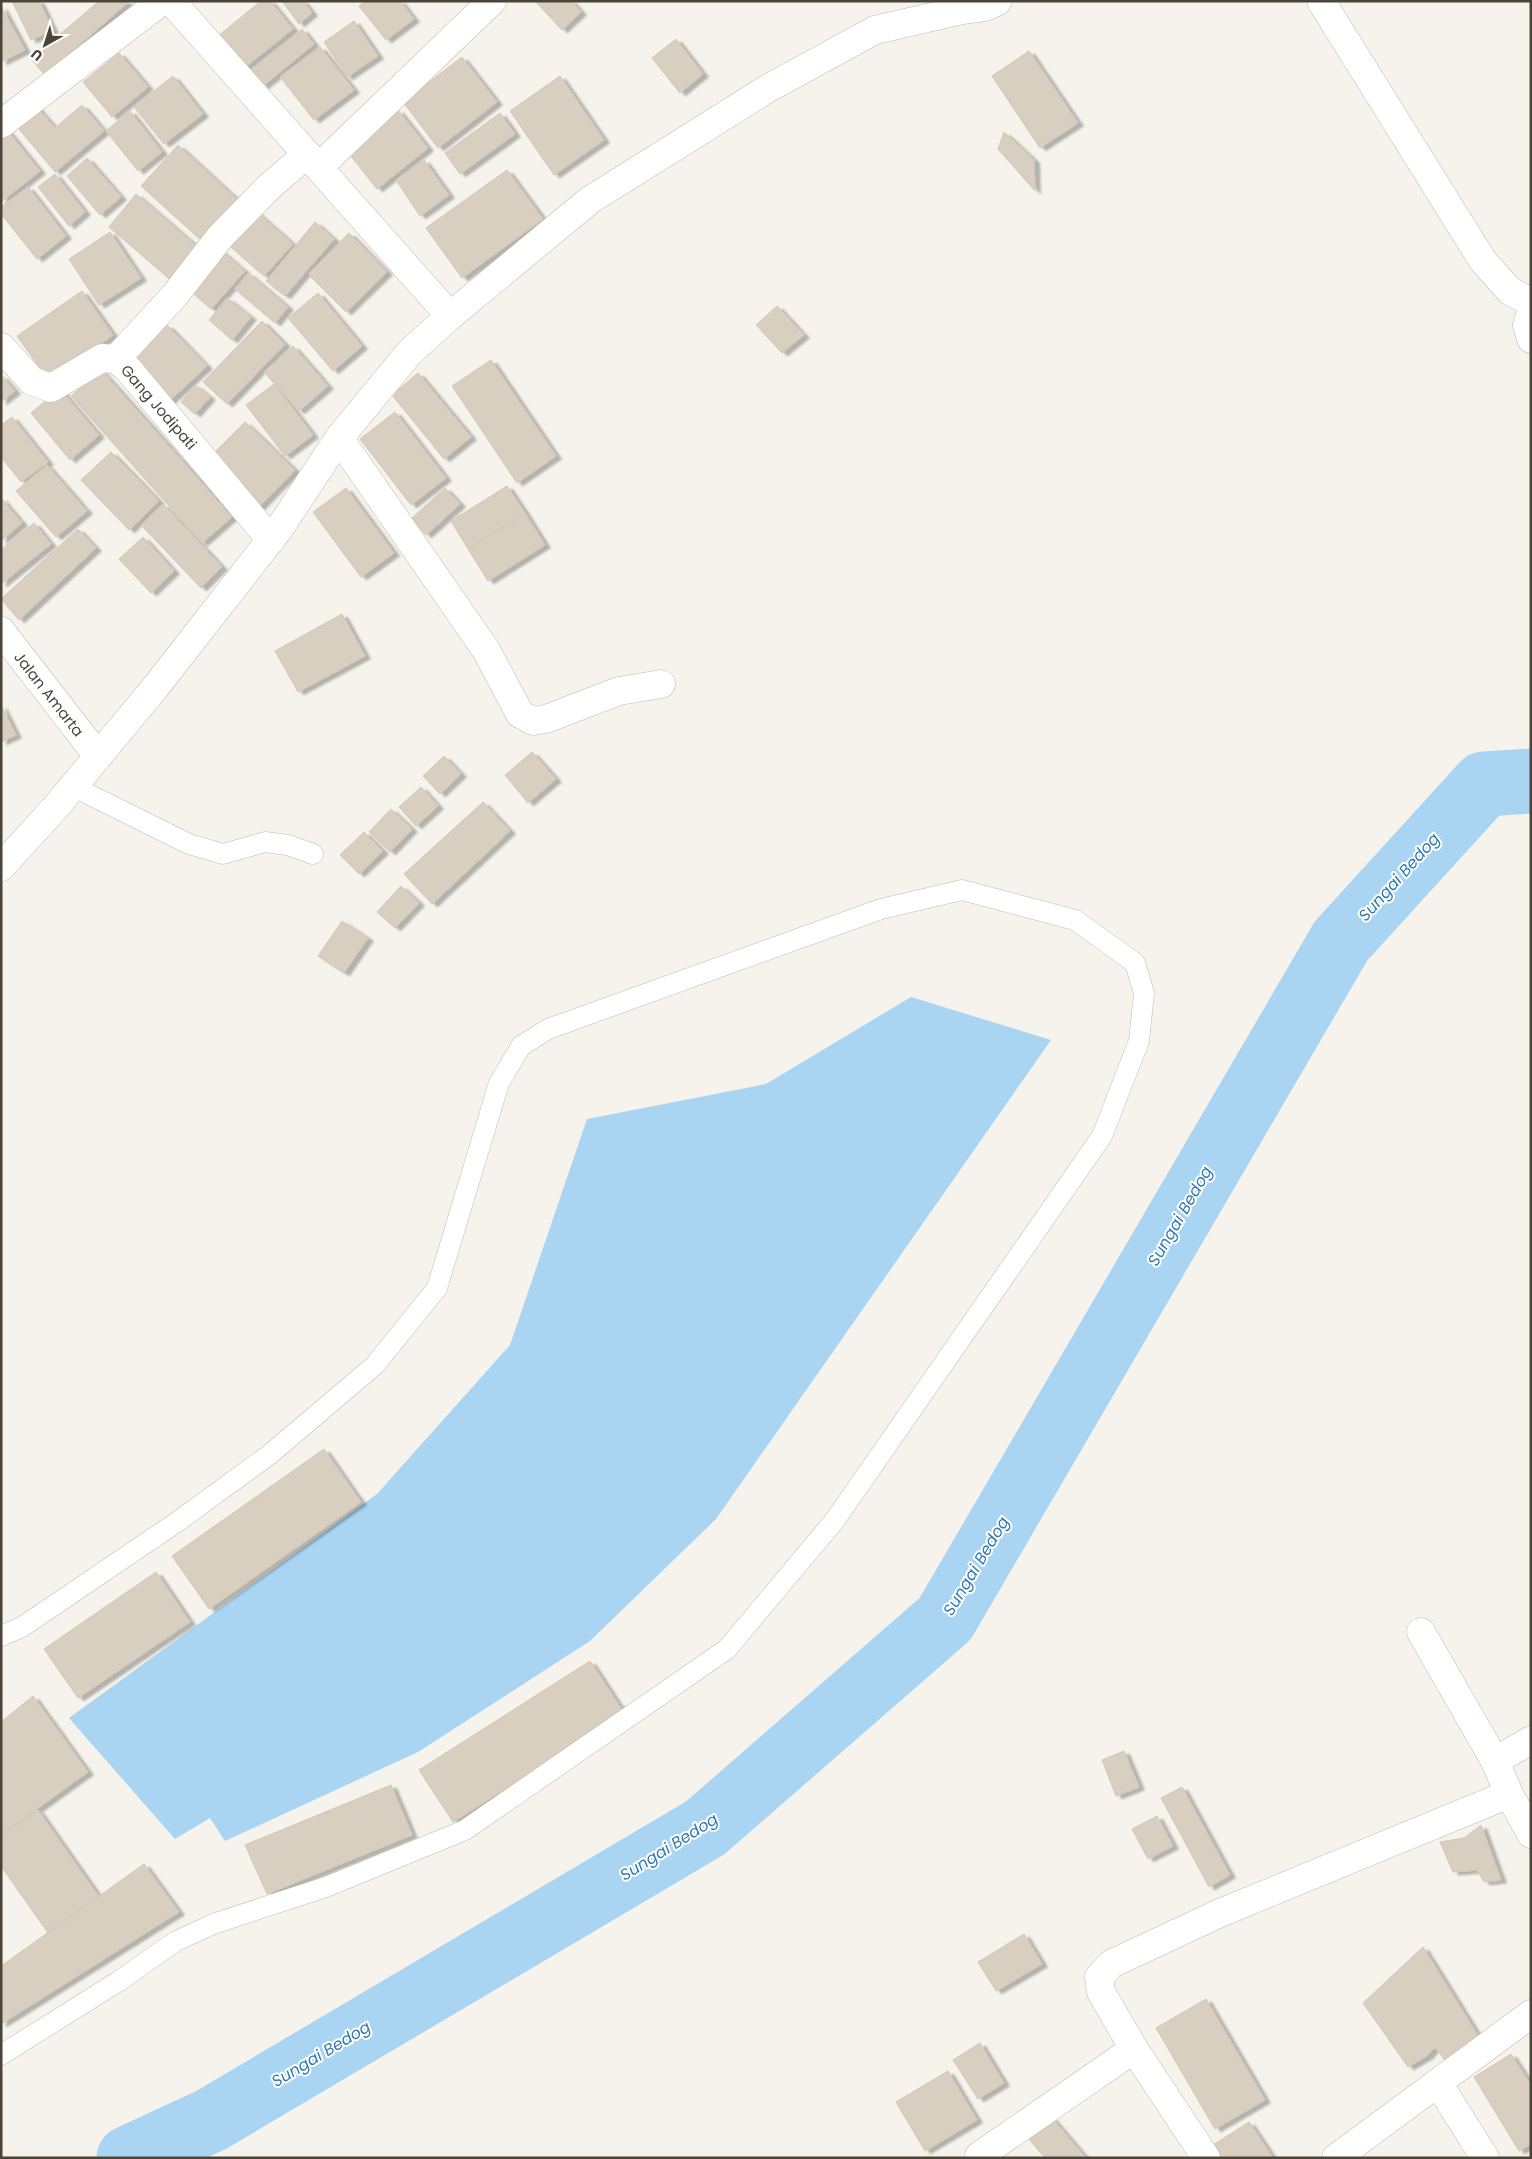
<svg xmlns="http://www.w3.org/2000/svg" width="1532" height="2159" viewBox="0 0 1532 2159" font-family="Poppins,sans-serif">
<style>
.water{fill:#a9d4f2}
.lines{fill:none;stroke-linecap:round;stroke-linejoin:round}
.river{stroke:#a9d4f2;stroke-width:65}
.building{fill:#d8cfc1;stroke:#d3c7b4;filter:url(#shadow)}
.lane-casing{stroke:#c2bbae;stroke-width:21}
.street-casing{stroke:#c2bbae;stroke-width:29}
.lane{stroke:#fff;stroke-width:20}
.street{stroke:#fff;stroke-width:28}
.labels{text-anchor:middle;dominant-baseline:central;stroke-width:4;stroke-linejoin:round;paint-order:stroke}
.street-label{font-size:15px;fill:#4b4439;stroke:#fff}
.water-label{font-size:16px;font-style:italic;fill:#2e7ab2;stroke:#fff}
</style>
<defs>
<filter id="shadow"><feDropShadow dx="5.5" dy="3" stdDeviation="1" flood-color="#0004"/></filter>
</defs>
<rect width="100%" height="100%" fill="#f6f3ec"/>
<polygon class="water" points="911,997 1051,1040 716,1519 590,1641 418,1752 225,1841 210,1818 175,1839 69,1718 377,1494 510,1345 587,1119 766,1084"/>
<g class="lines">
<polyline class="river" points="129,2158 211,2120 705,1828 945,1619 1341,941 1484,784 1531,781"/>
</g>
<g class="building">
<polygon points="12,1 39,1 53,30 31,40"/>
<polygon points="99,1 126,1 127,3 45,75 31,59"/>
<polygon points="261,1 270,1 293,29 244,68 218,36"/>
<polygon points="282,1 303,1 312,13 299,24"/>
<polygon points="365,1 400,1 414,19 386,40 359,6"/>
<polygon points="535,1 571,1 581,12 562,30"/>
<polygon points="1,6 25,50 1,62"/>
<polygon points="354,21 378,56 347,77 324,42"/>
<polygon points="302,29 314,44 263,86 250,71"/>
<polygon points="676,39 703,74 680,93 652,58"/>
<polygon points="320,47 354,90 314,120 280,77"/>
<polygon points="1029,51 1078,123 1040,148 992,76"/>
<polygon points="119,53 148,87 112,117 83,82"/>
<polygon points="462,57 497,102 438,148 403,102"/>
<polygon points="173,76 203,114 164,144 134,107"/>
<polygon points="560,76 604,140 554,175 510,111"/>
<polygon points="35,105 55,128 82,105 104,131 55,172 13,122"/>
<polygon points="398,110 428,148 377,189 347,151"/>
<polygon points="130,111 162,152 138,171 106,131"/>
<polygon points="500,113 515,134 460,174 445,153"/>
<polygon points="7,130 40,171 1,202 1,134"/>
<polygon points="1004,132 1034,160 1035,191 998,149"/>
<polygon points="178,145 240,202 203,242 141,186"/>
<polygon points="87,158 121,197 100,215 67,176"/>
<polygon points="424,160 449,195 420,216 396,180"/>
<polygon points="507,170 543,219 462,278 426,228"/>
<polygon points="55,174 85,212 69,226 38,187"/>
<polygon points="28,187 66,236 37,259 1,214 1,207"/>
<polygon points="136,194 201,250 173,282 109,227"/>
<polygon points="253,209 293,244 264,276 224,241"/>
<polygon points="315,222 334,239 285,296 266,281"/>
<polygon points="110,232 141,278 99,305 69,259"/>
<polygon points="349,233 387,272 346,312 308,274"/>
<polygon points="220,250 245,271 211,309 187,288"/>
<polygon points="248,273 288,307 275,323 235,289"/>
<polygon points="82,291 113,335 49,381 17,336"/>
<polygon points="318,293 362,346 333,371 288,318"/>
<polygon points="227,298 251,317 232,340 209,320"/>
<polygon points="777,306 804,335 782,353 756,325"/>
<polygon points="262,321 285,344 227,404 203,382"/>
<polygon points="167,325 207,366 166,404 127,363"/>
<polygon points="293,346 328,386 299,411 264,372"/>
<polygon points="491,360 556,456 517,483 452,386"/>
<polygon points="101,370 232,517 202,543 71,396"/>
<polygon points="418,373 471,437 444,459 392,395"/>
<polygon points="1,375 15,391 1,402"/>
<polygon points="274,384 313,435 285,456 246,405"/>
<polygon points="195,385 210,397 195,414 181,402"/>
<polygon points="60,389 99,435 70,460 31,413"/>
<polygon points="395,412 446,478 411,505 360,439"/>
<polygon points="12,417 48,462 21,482 1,457 1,425"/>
<polygon points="245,422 295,470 257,509 207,460"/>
<polygon points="111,452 159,501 129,530 81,480"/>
<polygon points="47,465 87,511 56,537 16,491"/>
<polygon points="507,486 525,513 468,549 451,521"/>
<polygon points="346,488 394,553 361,577 313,512"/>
<polygon points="445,488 460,504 426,535 411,519"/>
<polygon points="1,498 22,523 1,541"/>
<polygon points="163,504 222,567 201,588 141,525"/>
<polygon points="525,513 545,545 488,581 468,549"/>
<polygon points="34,523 51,544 1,584 1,550"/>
<polygon points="78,529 96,548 19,620 1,599"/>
<polygon points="143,537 174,571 151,593 119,559"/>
<polygon points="342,614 365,656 298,692 275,651"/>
<polygon points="1,705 16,735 1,742"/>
<polygon points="532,752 556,779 528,803 505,775"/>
<polygon points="444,756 461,774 440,794 423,776"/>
<polygon points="421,787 438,806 416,826 399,807"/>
<polygon points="483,802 510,831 432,904 404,874"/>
<polygon points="391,809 412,829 390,852 369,832"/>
<polygon points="364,832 383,851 359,874 340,855"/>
<polygon points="401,886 419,903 395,928 377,912"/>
<polygon points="342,921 368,938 344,973 318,956"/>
<polygon points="324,1449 361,1502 209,1609 172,1556"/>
<polygon points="156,1572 190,1622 78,1698 44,1649"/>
<polygon points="590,1661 624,1713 453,1822 419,1770"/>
<polygon points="33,1696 88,1772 1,1835 1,1722"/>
<polygon points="1124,1751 1139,1787 1116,1796 1102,1760"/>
<polygon points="391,1785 412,1835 267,1894 245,1845"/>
<polygon points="1182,1787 1230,1875 1209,1887 1161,1798"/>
<polygon points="38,1810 99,1897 48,1933 1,1866 1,1835"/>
<polygon points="1157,1816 1173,1846 1148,1859 1132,1829"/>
<polygon points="1481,1825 1501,1880 1484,1882 1477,1870 1453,1872 1440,1842 1464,1838"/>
<polygon points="144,1864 179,1912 1,2024 1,1966"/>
<polygon points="1024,1934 1042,1964 996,1991 978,1962"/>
<polygon points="1423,1947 1482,2042 1452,2070 1435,2047 1427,2056 1408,2067 1363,2003"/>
<polygon points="1206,1999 1265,2100 1215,2129 1156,2028"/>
<polygon points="980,2043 1004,2083 978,2099 953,2060"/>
<polygon points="1511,2054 1531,2085 1531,2144 1519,2151 1474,2077"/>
<polygon points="948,2071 977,2120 925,2151 896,2102"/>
<polygon points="1051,2117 1086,2158 1045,2158 1027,2137"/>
<polygon points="1249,2122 1273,2158 1221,2158 1213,2145"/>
</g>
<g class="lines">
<g class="lane-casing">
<g id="lane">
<polyline points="75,784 88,794 189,844 223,854 265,842 288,845 313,854"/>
<polyline points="1,1636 22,1627 177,1522 269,1455 375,1365 437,1288 499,1083 521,1046 548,1029 881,909 962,890 1075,920 1135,963 1144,993 1139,1041 1102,1136 835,1520 727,1649 465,1830 326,1887 216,1923 176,1941 119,1981 1,2055"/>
</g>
</g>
<g class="street-casing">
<g id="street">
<polyline points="171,1 450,316"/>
<polyline points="1321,1 1483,261 1510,291 1531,302"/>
<polyline points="1,124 162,1"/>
<polyline points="319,167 492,1"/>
<polyline points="1531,312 1527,325 1531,339"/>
<polyline points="1,347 32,381 51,388 102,358 116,359 128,369 271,540"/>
<polyline points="116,359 175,295 220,237 270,186 307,154"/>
<polyline points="339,438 486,650 520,714 533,721 546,719 619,691 661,684"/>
<polyline points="1,631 98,756"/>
<polyline points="1,867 55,808 154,689 279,529 339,438 410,352 450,316 590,200 767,89 875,30 962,10 985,7 998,1"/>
<polyline points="1421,1632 1495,1761 1509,1794 1531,1834"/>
<polyline points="1495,1761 1531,1740"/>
<polyline points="1438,2083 1485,2158"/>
<polyline points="979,2156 1134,2049"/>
<polyline points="1206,2158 1134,2049 1101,1992 1099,1977 1111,1964 1220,1913 1509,1794"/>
<polyline points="1336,2158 1531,2014"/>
</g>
</g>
<use href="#lane" class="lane"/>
<use href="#street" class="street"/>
</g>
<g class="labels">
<g class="street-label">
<text transform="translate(159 407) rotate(49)">Gang Jodipati</text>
<text transform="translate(49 694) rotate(52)">Jalan Amarta</text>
</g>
<g class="water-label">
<text transform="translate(1399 877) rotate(-48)">Sungai Bedog</text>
<text transform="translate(1180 1216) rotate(-60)">Sungai Bedog</text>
<text transform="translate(976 1566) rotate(-59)">Sungai Bedog</text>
<text transform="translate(669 1847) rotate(-32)">Sungai Bedog</text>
<text transform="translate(321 2054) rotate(-31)">Sungai Bedog</text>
</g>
</g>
<rect width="1532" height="2159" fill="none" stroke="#4b4439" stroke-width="5"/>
<g transform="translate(45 45) rotate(219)" stroke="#ffffff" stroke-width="4" paint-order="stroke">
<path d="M0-4L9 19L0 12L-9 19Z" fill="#4b4439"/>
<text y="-8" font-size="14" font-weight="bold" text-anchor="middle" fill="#4b4439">U</text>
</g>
</svg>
